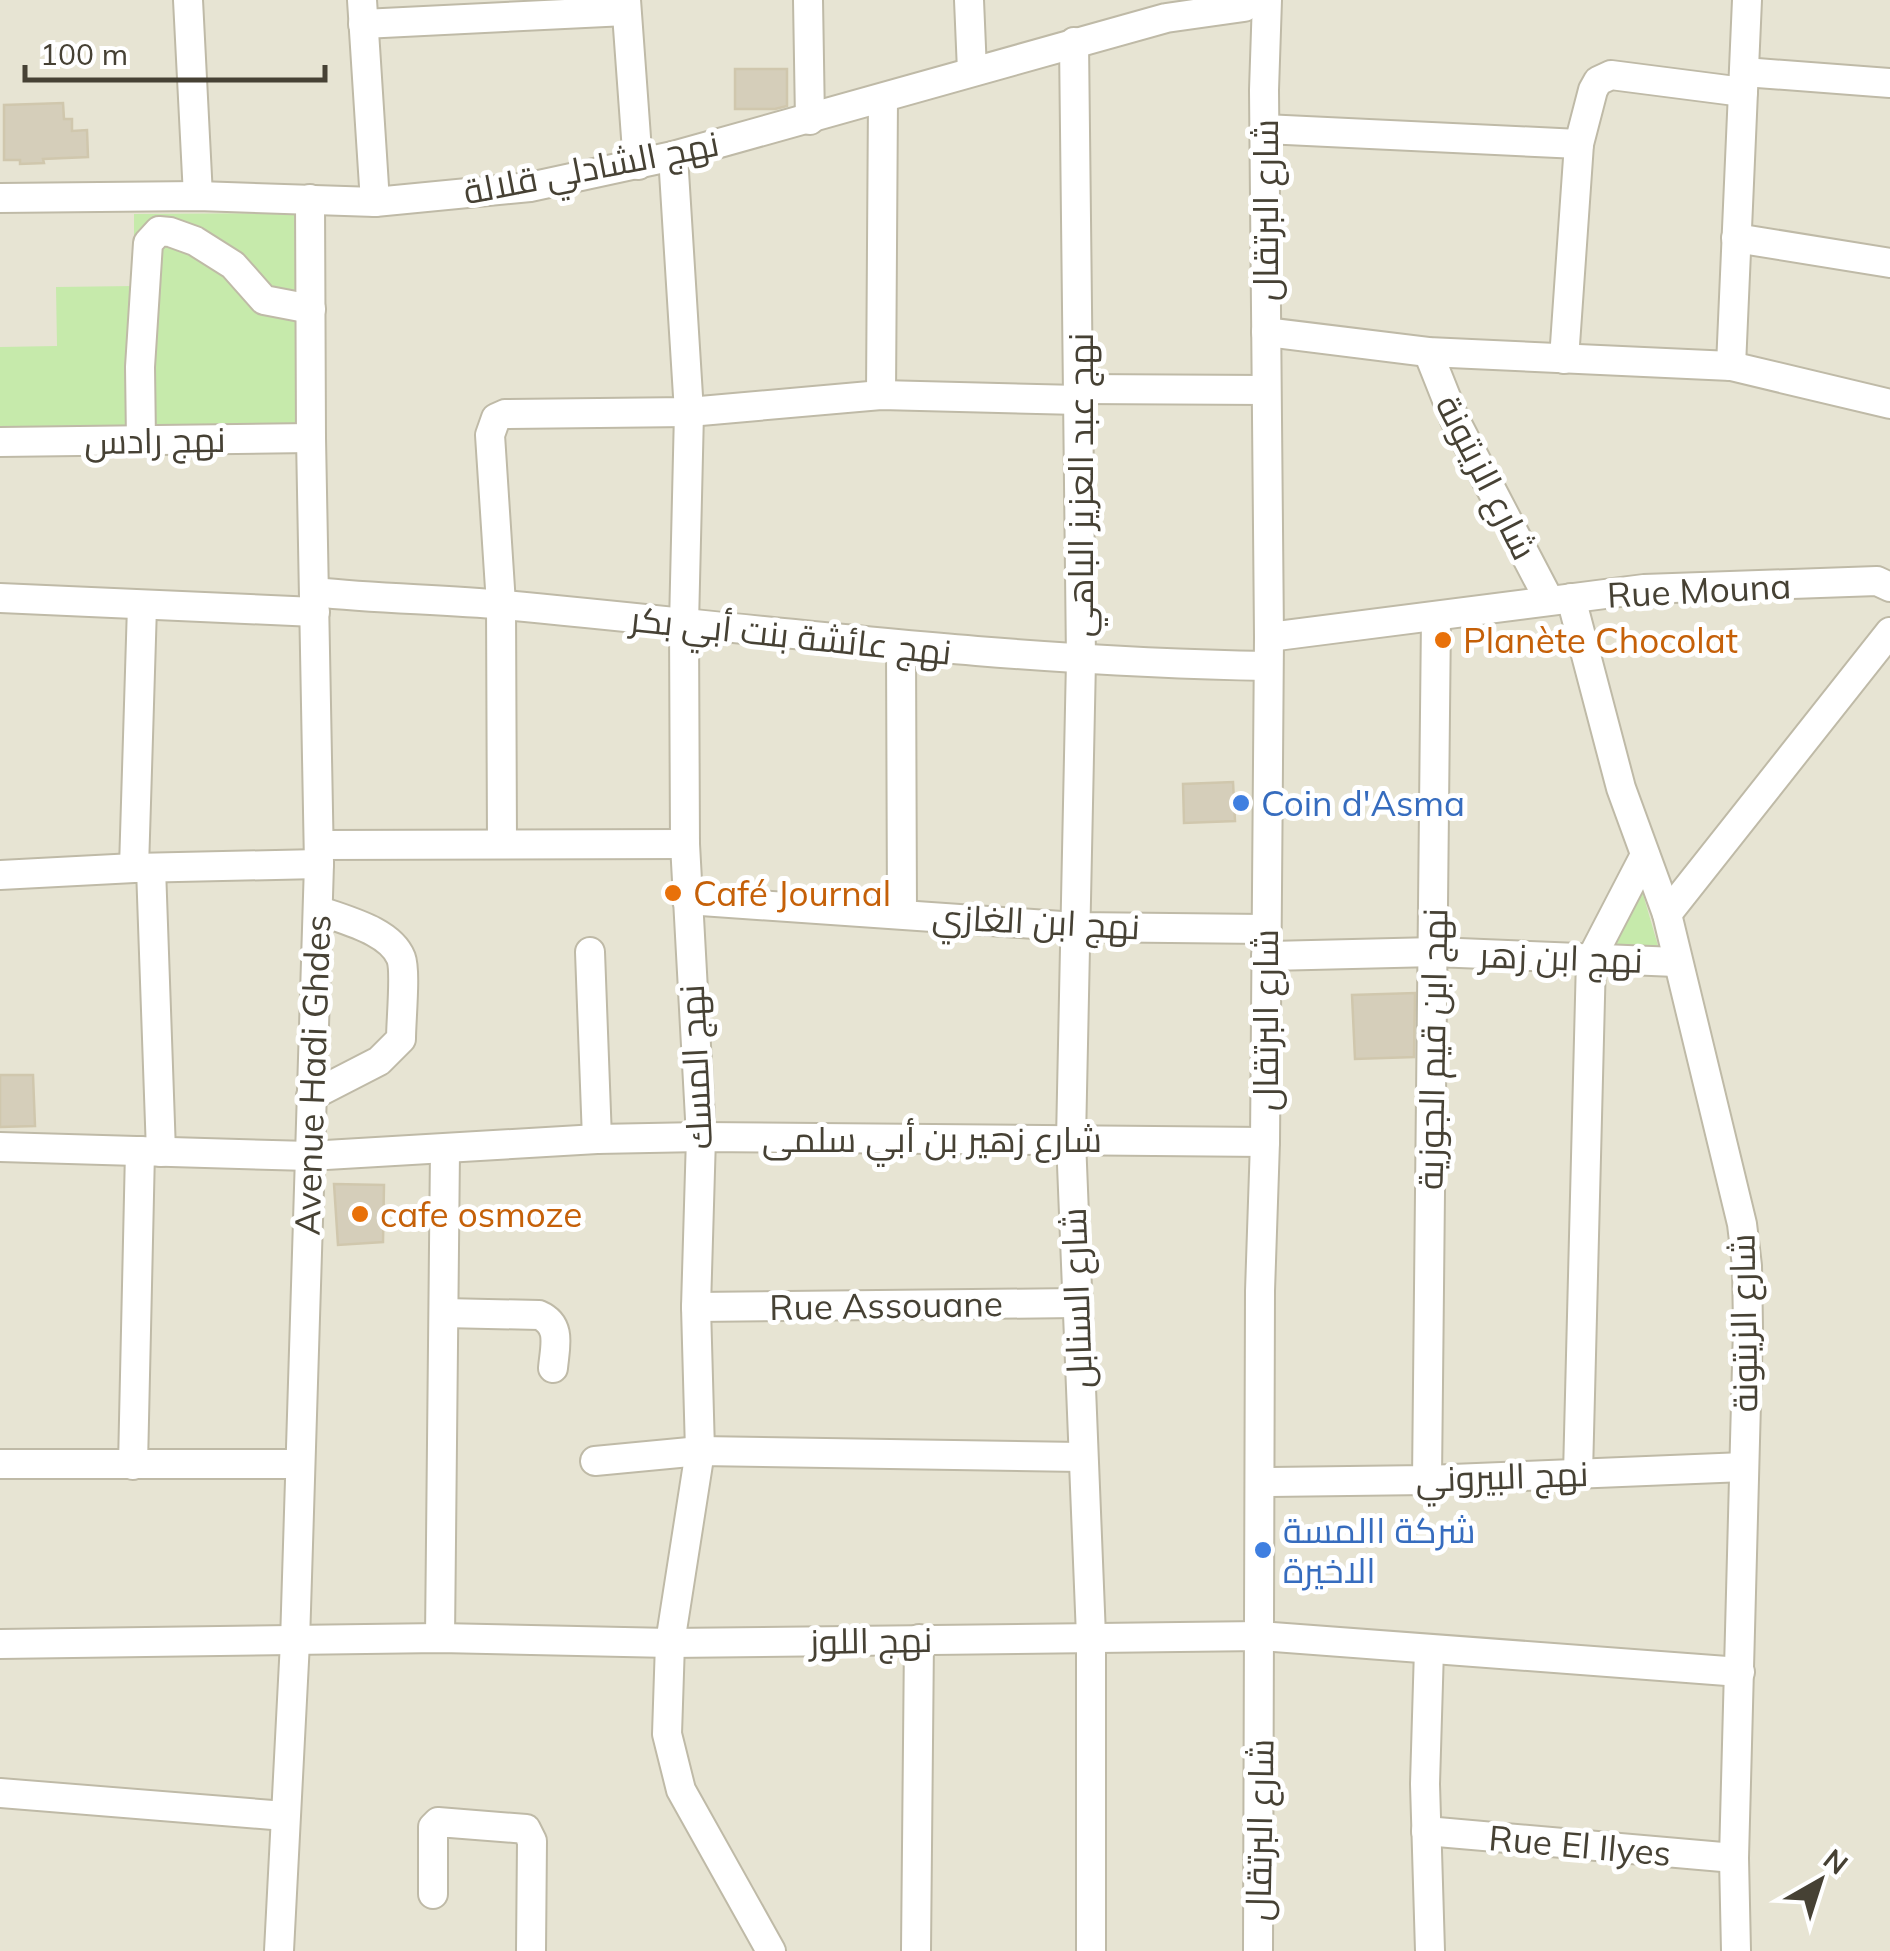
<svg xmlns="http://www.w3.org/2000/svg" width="1890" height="1951" viewBox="0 0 1890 1951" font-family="Mulish,Cairo,sans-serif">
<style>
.residential{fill:#e7e4d3}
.green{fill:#c6eaab}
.building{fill:#d5ceba;stroke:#d0c7ad;stroke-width:2.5}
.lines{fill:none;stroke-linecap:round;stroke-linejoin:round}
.minor-casing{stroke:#bfbaa7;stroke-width:32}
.minor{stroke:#fff;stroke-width:28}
.food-dot{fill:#e8710a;stroke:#fff;stroke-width:4}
.shop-dot{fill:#3f7fe0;stroke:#fff;stroke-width:4}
.labels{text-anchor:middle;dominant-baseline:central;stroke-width:10;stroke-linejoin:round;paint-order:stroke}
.street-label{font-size:35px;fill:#464134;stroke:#fff}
.food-label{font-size:35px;fill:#c56008;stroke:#fff;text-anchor:start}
.shop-label{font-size:35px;fill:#366cbe;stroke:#fff;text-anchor:start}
</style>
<rect width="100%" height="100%" fill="#f3f1e5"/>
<rect class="residential" x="0" y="0" width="1890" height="1951"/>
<g class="green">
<polygon points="300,213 302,435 0,436 0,347 57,346 56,287 134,286 134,214"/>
<polygon points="1640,884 1659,949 1611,948"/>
</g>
<g class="building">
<polygon points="735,69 787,69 787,106 775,109 735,109"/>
<polygon points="63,103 64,119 72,119 72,131 87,130 88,157 43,159 44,163 20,164 20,160 4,160 4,105"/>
<polygon points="1233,782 1235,821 1184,823 1183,784"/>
<polygon points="1415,993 1414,1057 1355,1059 1352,995"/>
<polygon points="0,1075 33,1075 35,1126 0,1127"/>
<polygon points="334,1184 384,1185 383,1242 338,1245"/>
</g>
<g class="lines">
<g class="minor-casing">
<g id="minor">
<polyline points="188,0 198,196"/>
<polyline points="362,0 375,202"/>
<polyline points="626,0 638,165"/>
<polyline points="808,0 810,120"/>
<polyline points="969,0 972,71"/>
<polyline points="363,24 626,11"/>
<polyline points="1074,42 1081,660 1071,1140 1091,1636 1091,1951"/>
<polyline points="1744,72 1890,83"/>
<polyline points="1266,129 1579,144"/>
<polyline points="673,156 689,412 684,625 685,844 701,1137 696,1307 700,1451 670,1643 667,1734 681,1790 771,1951"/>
<polyline points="0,198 198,196 375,202 530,187 673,156 1166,18 1244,7"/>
<polyline points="1736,238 1890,263"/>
<polyline points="1266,332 1428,352 1731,366 1890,404"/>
<polyline points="1428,352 1455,420 1549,600"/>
<polyline points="1564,359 1579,144 1593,90 1598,81 1611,75 1743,92"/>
<polyline points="1731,366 1747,0"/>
<polyline points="1080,389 1266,390"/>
<polyline points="881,395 883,98"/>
<polyline points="141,440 140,367 148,243 159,231 170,232 195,241 233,265 264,300 311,309"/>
<polyline points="0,442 311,438"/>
<path d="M 315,592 C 377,599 441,599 504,605 C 759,629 1011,662 1268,666"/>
<polyline points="0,598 315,612"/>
<polyline points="1571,598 1621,788 1667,914 1742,1224 1747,1266 1748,1327 1734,1858 1736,1951"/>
<polyline points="1269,637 1644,589 1877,581 1890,587"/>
<polyline points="901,647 902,914"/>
<polyline points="502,843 501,604 490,435 496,418 505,414 689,412 881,395 1079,400"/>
<polyline points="319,845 685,844"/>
<polyline points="134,868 142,606"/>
<polyline points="151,868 161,1152"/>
<polyline points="0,875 134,868 319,864"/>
<polyline points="687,900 1076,927 1265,929"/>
<polyline points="1667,914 1890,632"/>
<polyline points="590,952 597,1139"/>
<polyline points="1266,956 1435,952 1676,962"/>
<path d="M 311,1096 L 379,1061 L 401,1039 C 401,1021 406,971 401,958 C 390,930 343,920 318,910"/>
<polyline points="0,1147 309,1156 597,1139 701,1137 1265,1142"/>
<polyline points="696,1307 1077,1303"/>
<path d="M 444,1313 L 539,1315 C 562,1325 555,1346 553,1368"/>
<polyline points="595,1461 700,1451 1081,1457"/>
<polyline points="0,1464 300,1464"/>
<polyline points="133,1465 140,1151"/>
<polyline points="1578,1474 1591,959 1645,855"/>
<polyline points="1427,1480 1436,617"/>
<polyline points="1261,1482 1427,1480 1744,1467"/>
<polyline points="440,1638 445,1150"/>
<polyline points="0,1644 440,1638 670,1643 1261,1636 1740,1672"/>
<polyline points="1429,1649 1425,1784 1430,1951"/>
<polyline points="0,1793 285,1816"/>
<polyline points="1426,1831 1734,1858"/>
<polyline points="433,1894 433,1827 438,1822 526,1829 532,1841 531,1951"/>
<polyline points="279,1951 295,1642 319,864 311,438 310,199"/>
<polyline points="916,1951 919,1639"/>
<polyline points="1258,1951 1260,1291 1265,1142 1269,637 1264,90 1267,0"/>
</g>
</g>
<use href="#minor" class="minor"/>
</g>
<g class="food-dot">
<circle cx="1443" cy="640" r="10"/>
<circle cx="673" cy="893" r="10"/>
<circle cx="360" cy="1214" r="10"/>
</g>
<g class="shop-dot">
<circle cx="1241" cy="803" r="10"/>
<circle cx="1263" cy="1550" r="10"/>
</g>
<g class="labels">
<g class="street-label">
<text transform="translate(591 167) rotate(-11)">نهج الشادلي قلالة</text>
<text transform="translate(1265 210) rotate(-90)">شارع البرتقال</text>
<text transform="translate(155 440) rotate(-1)">نهج رادس</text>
<text transform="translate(1487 477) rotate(63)">شارع الزيتونة</text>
<text transform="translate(1080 485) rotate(-90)">نهج عبد العزيز الباهي</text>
<text transform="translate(1699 590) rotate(-3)">Rue Mouna</text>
<text transform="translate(791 635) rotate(6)">نهج عائشة بنت أبي بكر</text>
<text transform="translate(1036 921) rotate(3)">نهج ابن الغازي</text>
<text transform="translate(1561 957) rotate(2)">نهج ابن زهر</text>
<text transform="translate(1265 1020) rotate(-90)">شارع البرتقال</text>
<text transform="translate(1432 1049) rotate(-89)">نهج ابن قيم الجوزية</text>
<text transform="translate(695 1067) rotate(-93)">نهج المسك</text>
<text transform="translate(312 1075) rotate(-88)">Avenue Hadi Ghdes</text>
<text x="932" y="1139">شارع زهير بن أبي سلمى</text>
<text transform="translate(1076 1298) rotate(-92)">شارع السنابل</text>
<text transform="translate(886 1305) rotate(-1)">Rue Assouane</text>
<text transform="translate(1743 1323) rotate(-91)">شارع الزيتونة</text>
<text transform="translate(1502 1476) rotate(-2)">نهج البيروني</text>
<text transform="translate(871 1640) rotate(-1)">نهج اللوز</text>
<text transform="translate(1259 1830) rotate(-89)">شارع البرتقال</text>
<text transform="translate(1580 1845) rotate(5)">Rue El Ilyes</text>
</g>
<g class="food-label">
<text x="1463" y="640">Planète Chocolat</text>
<text x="693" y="893">Café Journal</text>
<text x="380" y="1214">cafe osmoze</text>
</g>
<g class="shop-label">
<text x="1261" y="803">Coin d'Asma</text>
<text x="1283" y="1530">شركة االمسة<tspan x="1283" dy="40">الاخيرة</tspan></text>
</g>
</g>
<g transform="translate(1820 1881) rotate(39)" stroke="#ffffff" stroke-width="8" paint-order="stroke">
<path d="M0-8L18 38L0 25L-18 38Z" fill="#464134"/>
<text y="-15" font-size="28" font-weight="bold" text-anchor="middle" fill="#464134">N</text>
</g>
<path d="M25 65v15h300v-15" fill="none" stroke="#464134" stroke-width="5"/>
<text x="40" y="65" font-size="30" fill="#464134" stroke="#ffffff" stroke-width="8" paint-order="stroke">100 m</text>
</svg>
